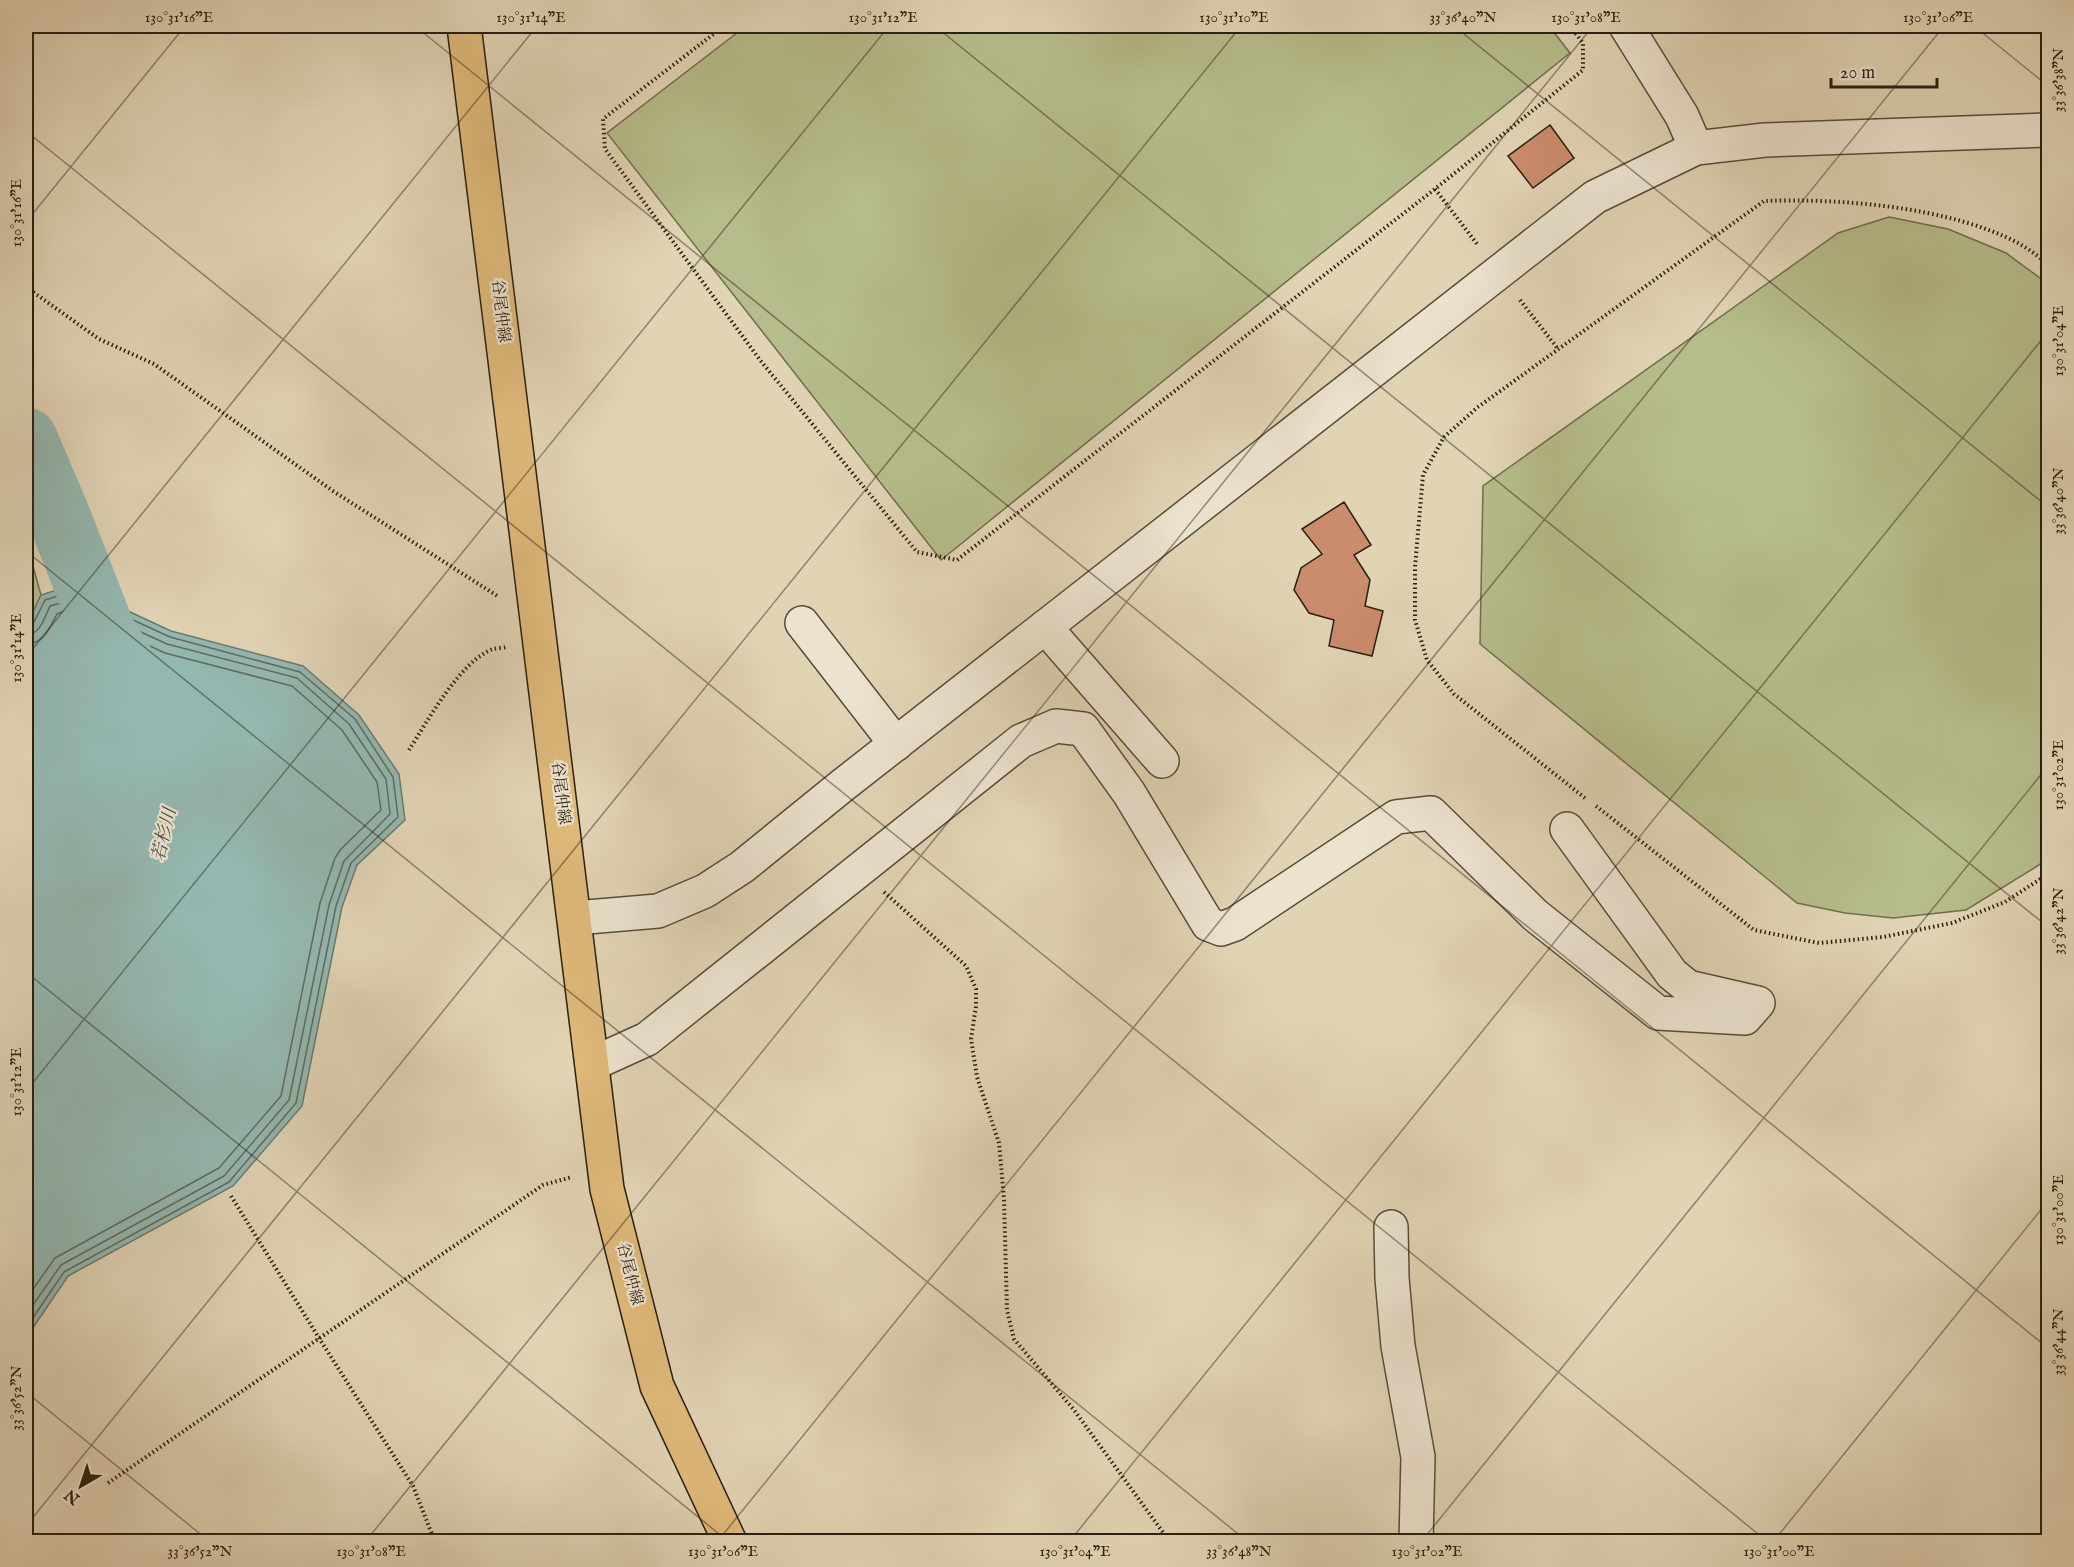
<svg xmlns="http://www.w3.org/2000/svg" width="2074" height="1567" viewBox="0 0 2074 1567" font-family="'IM FELL English','Noto Serif JP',serif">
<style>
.green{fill:#b6bc8b;stroke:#706e4e;stroke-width:1.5}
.water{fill:#94b8b0;stroke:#697b71;stroke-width:1.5}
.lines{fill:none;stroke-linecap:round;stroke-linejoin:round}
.shore{stroke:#5e6c61;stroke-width:1.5}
.river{stroke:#94b8b0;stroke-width:63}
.building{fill:#cb8b6d;stroke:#291f12;stroke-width:1.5}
.minor-casing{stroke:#574c3b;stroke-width:36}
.major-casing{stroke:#291f12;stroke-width:36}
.path{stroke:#291f12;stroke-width:4;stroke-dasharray:1.5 3;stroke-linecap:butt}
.minor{stroke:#ece3cf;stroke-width:33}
.major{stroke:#e0ba7a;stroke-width:33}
.ticks{fill:none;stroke:#291f12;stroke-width:1.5;stroke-opacity:0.45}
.labels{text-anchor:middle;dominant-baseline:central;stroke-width:4.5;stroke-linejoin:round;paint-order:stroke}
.street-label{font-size:16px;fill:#291f12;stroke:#ece3cf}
.water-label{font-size:18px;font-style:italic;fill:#494d41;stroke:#ece3cf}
.neatline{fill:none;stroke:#291f12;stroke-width:2}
.ticks-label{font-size:15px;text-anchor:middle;fill:#291f12}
</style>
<rect width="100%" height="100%" fill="#e1d4b5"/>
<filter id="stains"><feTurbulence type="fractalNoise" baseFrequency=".00333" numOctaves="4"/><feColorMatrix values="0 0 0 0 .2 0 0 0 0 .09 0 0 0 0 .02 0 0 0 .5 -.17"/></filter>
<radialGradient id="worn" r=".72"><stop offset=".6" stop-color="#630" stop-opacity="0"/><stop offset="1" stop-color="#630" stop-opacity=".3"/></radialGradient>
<g class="green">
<polygon points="746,26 1549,26 1570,53 941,560 607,133"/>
<polygon points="1889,217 1948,229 2006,253 2048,284 2048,856 2039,865 1966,910 1893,918 1845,913 1797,903 1480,644 1483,486 1838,233"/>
<polygon points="26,541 41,595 26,627"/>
</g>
<polygon class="water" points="72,585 171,631 303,666 359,715 399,774 405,820 357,865 342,907 302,1106 233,1186 68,1276 26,1338 26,627 41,595"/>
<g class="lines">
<g class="shore">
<polyline points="26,628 33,624 45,600 72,592 170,637 300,672 355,719 393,777 398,817 351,863 336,906 296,1103 229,1182 64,1272 26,1328"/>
<path d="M 26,635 C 41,634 44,618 50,606 L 71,600 L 167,644 L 297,678 L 349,724 L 386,779 L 390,814 L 344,861 L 329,905 L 289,1100 L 224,1176 L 61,1265 L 26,1315"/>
<path d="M 26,644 C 45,643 49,629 57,614 L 70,609 L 165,653 L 292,686 L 342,730 L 377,782 L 381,810 L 341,849 L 335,858 L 320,903 L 281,1096 L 219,1168 L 55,1258 L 26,1299"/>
</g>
<polyline class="river" points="26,439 58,514 104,632 128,670"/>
</g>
<g class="building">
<polygon points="1550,125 1574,158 1533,188 1508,156"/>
<polygon points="1344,502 1371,545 1354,555 1370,580 1365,606 1383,611 1372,656 1329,646 1334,620 1309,613 1294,590 1301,568 1322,554 1302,529"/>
</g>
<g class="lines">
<g class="minor-casing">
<g id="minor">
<polyline points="1626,26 1682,116 1696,148"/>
<polyline points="802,623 896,744"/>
<polyline points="1045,627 1162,761"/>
<polyline points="575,918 658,911 705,891 742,867 843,785 1595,197 1696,148 1765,140 2048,130"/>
<polyline points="592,1064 647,1039 1021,741 1056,726 1083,729 1129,793 1208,924 1221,929 1235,924 1396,817 1431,813 1535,915 1658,1013 1745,1018 1758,1003 1688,987 1672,974 1567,829"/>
<polyline points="1391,1227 1392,1278 1398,1346 1418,1457 1416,1542"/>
</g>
</g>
<g class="major-casing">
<polyline id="major" points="464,26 607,1189 657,1386 730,1542"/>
</g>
<g class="path">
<polyline points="724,26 603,119 605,149 760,360 917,552 957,560 1435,189 1583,70 1583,43 1570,26"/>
<polyline points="1435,189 1477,244"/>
<polyline points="26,287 99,339 154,364 333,491 499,597"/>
<polyline points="1520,300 1558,349"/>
<path d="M 409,750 C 427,722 461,660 493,649 C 497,648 503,648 507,647"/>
<path d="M 1585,798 L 1454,694 L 1427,660 L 1415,620 L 1415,567 L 1423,475 L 1444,437 L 1478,407 L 1764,201 C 1841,198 1950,207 2018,243 C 2029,249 2039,257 2048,264"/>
<polyline points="1596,806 1754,930 1819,943 1883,937 1952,923 2005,902 2048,874"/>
<polyline points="884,892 966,966 976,989 976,1006 971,1039 977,1077 999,1143 1004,1199 1007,1310 1014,1339 1074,1410 1170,1542"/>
<polyline points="231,1196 319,1338 413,1486 435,1542"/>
<polyline points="108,1483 543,1185 572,1177"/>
</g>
<use href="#minor" class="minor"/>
<use href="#major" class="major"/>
</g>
<path class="ticks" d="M 415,26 L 2048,1348M 935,26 L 2048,927M 1454,26 L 2048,507M 1974,26 L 2048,86M 26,131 L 1768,1542M 26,222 L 185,26M 26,551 L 1248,1542M 26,657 L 537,26M 26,972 L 729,1542M 26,1091 L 889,26M 26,1392 L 210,1542M 26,1526 L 1241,26M 365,1542 L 1593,26M 717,1542 L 1944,26M 1069,1542 L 2048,332M 1421,1542 L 2048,766M 1773,1542 L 2048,1201"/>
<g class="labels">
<g class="street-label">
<text transform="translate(500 311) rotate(83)">谷尾仲線</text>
<text transform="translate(560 793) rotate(83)">谷尾仲線</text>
<text transform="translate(629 1274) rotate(76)">谷尾仲線</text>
</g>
<g class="water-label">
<text transform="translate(165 835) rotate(-77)">若杉川</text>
</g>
</g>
<rect width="2074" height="1567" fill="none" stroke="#e1d4b5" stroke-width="66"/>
<g transform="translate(81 1486) rotate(219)" stroke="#ece3cf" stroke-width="4.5" paint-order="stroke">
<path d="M0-4.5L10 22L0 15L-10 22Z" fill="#291f12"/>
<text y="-9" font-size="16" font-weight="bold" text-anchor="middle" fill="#291f12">N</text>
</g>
<path d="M1831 78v9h106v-9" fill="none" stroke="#291f12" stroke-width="3"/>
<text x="1840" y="78" font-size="18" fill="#291f12" stroke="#ece3cf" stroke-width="4.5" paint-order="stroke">20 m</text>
<rect x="33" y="33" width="2008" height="1501" class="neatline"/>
<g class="ticks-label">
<text x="179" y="22">130°31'16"E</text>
<text x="531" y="22">130°31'14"E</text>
<text x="883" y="22">130°31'12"E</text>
<text x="1234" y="22">130°31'10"E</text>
<text x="1463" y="22">33°36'40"N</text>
<text x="1586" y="22">130°31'08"E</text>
<text x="1938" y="22">130°31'06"E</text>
<text transform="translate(2058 80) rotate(-90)" y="5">33°36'38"N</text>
<text transform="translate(16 213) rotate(-90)" y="5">130°31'16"E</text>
<text transform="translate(2058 341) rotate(-90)" y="5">130°31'04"E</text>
<text transform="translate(2058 501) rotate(-90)" y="5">33°36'40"N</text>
<text transform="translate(16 648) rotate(-90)" y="5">130°31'14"E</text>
<text transform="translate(2058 775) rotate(-90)" y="5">130°31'02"E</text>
<text transform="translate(2058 921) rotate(-90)" y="5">33°36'42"N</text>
<text transform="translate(16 1082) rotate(-90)" y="5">130°31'12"E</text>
<text transform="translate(2058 1210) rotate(-90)" y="5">130°31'00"E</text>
<text transform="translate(2058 1342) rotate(-90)" y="5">33°36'44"N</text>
<text transform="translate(16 1398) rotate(-90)" y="5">33°36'52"N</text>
<text x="200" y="1556">33°36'52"N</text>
<text x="371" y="1556">130°31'08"E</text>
<text x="723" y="1556">130°31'06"E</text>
<text x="1075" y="1556">130°31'04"E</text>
<text x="1239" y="1556">33°36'48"N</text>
<text x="1427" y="1556">130°31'02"E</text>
<text x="1779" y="1556">130°31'00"E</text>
</g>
<rect width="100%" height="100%" filter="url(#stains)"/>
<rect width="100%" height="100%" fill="url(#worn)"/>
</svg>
